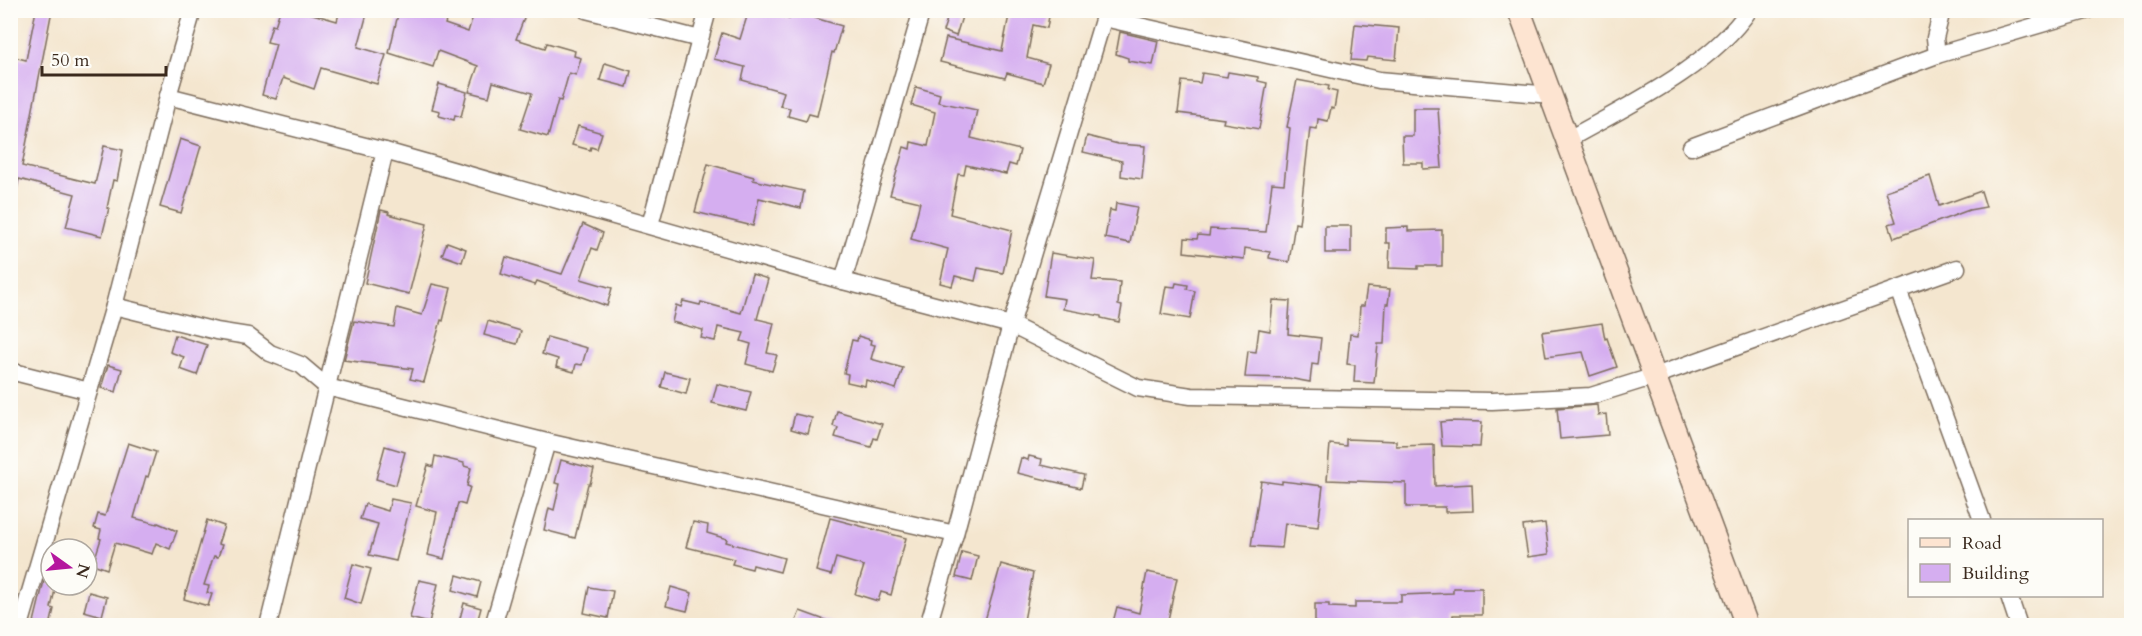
<svg xmlns="http://www.w3.org/2000/svg" width="2142" height="636" viewBox="0 0 2142 636" font-family="Cardo,serif">
<style>
.building{fill:#d5aef0}
.lines{fill:none;stroke-linecap:round;stroke-linejoin:round}
.street-casing{stroke:#7c6c5c;stroke-width:19}
.secondary-casing{stroke:#7c6c5c;stroke-width:25}
.street{stroke:#fff;stroke-width:16}
.secondary{stroke:#fde4d1;stroke-width:22}
</style>
<rect width="100%" height="100%" fill="#fdfcf7"/>
<filter id="ink" filterUnits="userSpaceOnUse"><feTurbulence type="fractalNoise" baseFrequency=".0167" numOctaves="2"/><feDisplacementMap in="SourceGraphic" scale="12" xChannelSelector="R" yChannelSelector="G"/><feConvolveMatrix kernelMatrix="1 2 1 2 8 2 1 2 1" color-interpolation-filters="sRGB"/></filter>
<filter id="wash" filterUnits="userSpaceOnUse"><feTurbulence type="fractalNoise" baseFrequency=".008" numOctaves="4" result="noise"/><feDisplacementMap in="SourceGraphic" scale="24" xChannelSelector="R" yChannelSelector="G"/><feGaussianBlur stdDeviation="1.35" result="paint"/><feColorMatrix in="noise" values="0 0 0 0 0 0 0 0 0 0 0 0 0 0 0 0 0 1.4 0 .05"/><feComposite in="paint" operator="in"/></filter>
<g filter="url(#wash)">
<rect width="100%" height="100%" fill="#f4e6cf"/>
<g id="blocks">
<g class="building">
<polygon points="36,10 52,10 22,166 95,184 104,146 123,150 117,181 113,180 107,208 109,208 102,236 66,227 75,194 19,179 17,189 10,188 10,56 26,60"/>
<polygon points="280,10 310,10 309,13 337,21 340,10 368,10 358,47 386,55 377,84 321,68 314,89 283,78 276,99 262,95 276,44 267,42 272,25 275,26"/>
<polygon points="399,10 444,10 443,13 448,14 445,24 468,32 475,10 511,10 525,16 516,39 545,48 547,43 575,51 574,56 581,58 576,75 569,73 561,101 558,100 548,137 520,129 532,93 493,82 489,97 469,92 478,66 438,51 433,67 389,53"/>
<polygon points="749,10 760,10 789,19 792,10 807,10 805,15 842,26 834,53 832,52 817,116 809,114 806,121 788,116 790,108 780,106 784,92 742,80 745,67 714,59 722,33 740,39"/>
<polygon points="950,10 964,10 956,36 943,31"/>
<polygon points="1010,10 1050,10 1047,28 1033,25 1027,58 1049,64 1043,83 1007,73 1005,78 940,62 946,38 1002,51"/>
<polygon points="1355,24 1399,28 1396,60 1367,57 1366,61 1351,60"/>
<polygon points="1120,32 1158,41 1153,65 1128,61 1128,58 1116,54"/>
<polygon points="605,63 631,71 627,87 600,80"/>
<polygon points="1228,72 1258,77 1258,81 1267,83 1259,129 1223,123 1224,119 1178,113 1182,81 1200,83 1202,73 1227,77"/>
<polygon points="1297,80 1329,86 1328,90 1337,92 1334,109 1331,108 1328,121 1318,119 1317,129 1310,128 1299,224 1295,223 1289,262 1269,258 1270,252 1245,248 1244,259 1184,252 1185,238 1197,239 1198,235 1209,236 1210,229 1266,232 1272,183 1284,184 1290,128 1287,127"/>
<polygon points="439,84 467,92 461,117 455,115 454,120 439,116 440,111 432,109"/>
<polygon points="916,87 940,94 938,102 977,110 971,138 1020,150 1016,166 1009,164 1006,174 966,165 964,175 958,174 950,214 1012,230 1003,273 978,268 975,281 955,276 952,286 940,283 948,249 911,239 920,202 890,195 904,147 910,149 911,142 928,146 935,112 911,105"/>
<polygon points="1413,108 1438,108 1442,168 1423,169 1423,163 1403,163 1402,136 1413,136"/>
<polygon points="578,126 602,133 597,149 591,147 590,150 572,145"/>
<polygon points="1087,136 1118,144 1145,146 1142,179 1121,176 1122,161 1083,152"/>
<polygon points="180,139 201,146 181,213 160,207"/>
<polygon points="708,164 754,177 753,180 804,191 801,208 759,198 753,226 695,212"/>
<polygon points="1930,176 1939,206 1981,191 1986,207 1969,210 1894,238 1889,224 1896,222 1886,191"/>
<polygon points="1116,203 1137,207 1130,243 1105,238 1110,210 1115,211"/>
<polygon points="381,210 389,212 388,214 427,224 409,294 365,283"/>
<polygon points="583,224 603,233 597,250 592,248 581,279 612,288 607,306 537,281 535,285 501,274 506,257 562,274"/>
<rect x="1325" y="226" width="26" height="27"/>
<polygon points="1408,227 1408,231 1442,230 1442,266 1418,266 1418,269 1389,268 1390,243 1386,243 1386,228"/>
<polygon points="447,242 466,249 462,262 442,255"/>
<polygon points="1051,253 1095,260 1092,280 1120,282 1118,305 1122,306 1119,322 1101,318 1101,316 1063,309 1065,299 1044,296"/>
<polygon points="752,274 768,279 757,319 774,323 767,353 777,355 772,371 746,364 751,344 741,341 744,333 718,327 715,341 701,338 703,330 672,322 676,305 681,307 683,301 700,305 701,302 741,313"/>
<polygon points="1176,283 1188,285 1187,289 1195,291 1190,319 1161,314 1166,286 1175,287"/>
<polygon points="432,284 451,288 443,321 441,320 424,382 410,379 413,369 344,360 354,321 394,327 397,308 422,315"/>
<polygon points="1367,287 1390,289 1388,304 1386,304 1384,344 1378,344 1374,383 1354,382 1355,365 1347,364 1350,334 1358,335 1360,306 1364,306"/>
<polygon points="1273,300 1290,301 1288,334 1321,338 1318,365 1312,364 1310,382 1288,378 1245,377 1248,351 1256,352 1259,329 1270,331"/>
<polygon points="488,321 521,331 517,344 484,335"/>
<polygon points="1602,323 1605,339 1607,338 1617,367 1590,376 1583,352 1546,357 1542,332"/>
<polygon points="175,335 207,345 197,375 180,369 184,357 170,352"/>
<polygon points="858,336 871,340 870,344 875,345 871,359 903,368 896,389 866,380 865,386 847,382 848,374 844,373 852,340 857,341"/>
<polygon points="547,337 587,348 582,365 576,364 574,372 556,367 558,359 542,354"/>
<polygon points="108,365 122,369 116,392 101,388"/>
<polygon points="665,372 690,378 686,394 661,387"/>
<polygon points="717,384 751,392 746,411 712,403"/>
<polygon points="1597,405 1598,415 1606,414 1608,435 1560,439 1557,408"/>
<polygon points="837,411 882,424 877,439 874,438 871,447 835,437 838,428 833,426"/>
<polygon points="795,414 812,418 808,434 791,429"/>
<polygon points="1450,421 1482,422 1480,447 1442,446 1440,422"/>
<polygon points="1346,439 1396,441 1396,446 1434,445 1435,486 1472,484 1473,511 1445,512 1445,507 1406,507 1406,483 1327,480 1330,444 1346,446"/>
<polygon points="128,443 156,452 148,477 146,476 134,518 157,524 158,523 177,531 170,549 156,543 152,554 115,543 107,569 93,564 101,539 99,538 101,530 94,528 98,514 105,516"/>
<polygon points="385,446 405,452 396,485 376,479"/>
<polygon points="435,456 464,463 464,466 471,468 467,486 470,487 465,505 458,503 444,559 428,555 437,512 416,506 428,465 433,467"/>
<polygon points="1029,456 1042,459 1041,465 1084,475 1081,488 1017,473 1021,458 1028,460"/>
<polygon points="561,460 594,469 590,484 588,484 575,538 544,530 549,508 554,510 560,484 555,483"/>
<polygon points="1261,481 1282,484 1282,481 1323,486 1318,527 1285,523 1282,548 1251,546"/>
<polygon points="391,499 411,503 396,561 369,555 378,524 360,519 365,504 388,511"/>
<polygon points="830,518 906,538 891,595 881,592 878,601 855,594 864,566 836,558 831,575 816,571"/>
<polygon points="207,520 224,526 218,544 222,545 218,557 214,556 212,561 204,585 209,586 207,593 212,594 208,606 184,599"/>
<polygon points="693,522 708,525 707,533 727,539 726,542 784,558 780,572 753,565 752,569 732,564 734,559 686,547"/>
<polygon points="1545,523 1549,554 1528,557 1523,526"/>
<polygon points="962,552 978,556 972,581 956,577"/>
<polygon points="353,564 371,569 361,604 344,598"/>
<polygon points="1001,564 1033,573 1023,626 992,626 984,624"/>
<polygon points="1147,572 1177,578 1168,620 1171,621 1170,626 1112,626 1117,607 1139,613"/>
<polygon points="457,575 481,582 477,597 453,590"/>
<polygon points="419,580 438,584 429,623 410,618"/>
<polygon points="44,581 56,585 51,608 54,609 50,626 33,626"/>
<polygon points="589,587 613,591 608,618 584,613"/>
<polygon points="671,587 692,593 687,611 666,606"/>
<polygon points="1453,588 1482,588 1482,615 1453,615 1452,626 1421,626 1421,622 1349,623 1349,626 1315,626 1315,604 1329,604 1329,607 1355,608 1355,602 1401,602 1401,595 1453,593"/>
<polygon points="89,592 107,597 102,616 84,611"/>
<polygon points="464,603 481,608 476,626 458,626"/>
<polygon points="800,611 836,624 836,626 803,626 795,623"/>
</g>
</g>
</g>
<g filter="url(#ink)">
<use href="#blocks" fill-opacity="0" stroke="#7c6c5c" stroke-width="1.5"/>
<g class="lines">
<g class="street-casing">
<g id="street">
<polyline points="586,10 700,39"/>
<polyline points="1104,18 1379,80 1551,95"/>
<polyline points="1937,55 1935,38 1942,10"/>
<polyline points="168,96 385,151 843,281 1011,325 1138,388 1191,396 1492,401 1591,396 1655,376 1957,268"/>
<path d="M 1567,140 C 1625,107 1711,67 1749,10"/>
<polyline points="1691,147 1937,55 2089,10"/>
<polyline points="650,225 708,10"/>
<polyline points="843,281 922,10"/>
<polyline points="1898,289 1982,520"/>
<polyline points="114,306 216,331 248,336 270,353 301,365 327,387 547,442 955,534"/>
<polyline points="10,371 89,391"/>
<polyline points="2009,596 2019,626"/>
<polyline points="20,626 114,306 168,96 193,10"/>
<polyline points="268,626 385,151"/>
<polyline points="493,626 547,442"/>
<polyline points="928,626 955,534 1011,325 1106,10"/>
</g>
</g>
<g class="secondary-casing">
<polyline id="secondary" points="1519,10 1747,626"/>
</g>
<use href="#street" class="street"/>
<use href="#secondary" class="secondary"/>
</g>
</g>
<rect width="2142" height="636" fill="none" stroke="#fdfcf7" stroke-width="36"/>
<rect x="1908" y="519" width="195" height="78" fill="#fdfcf7" stroke="#afa8a0" stroke-width="1.5"/>
<rect x="1920" y="538" width="30" height="9" fill="#fde4d1" stroke="#afa8a0" stroke-width="1.5"/>
<text x="1962" y="549" font-size="18" fill="#3b2a1e">Road</text>
<rect x="1920" y="564" width="30" height="18" fill="#d5aef0" stroke="#afa8a0" stroke-width="1.5"/>
<text x="1962" y="579" font-size="18" fill="#3b2a1e">Building</text>
<g transform="translate(69 567) rotate(105)"><circle r="28" fill="#fdfcf7" stroke="#afa8a0" stroke-width="1.5"/>
<path d="M0-4.5L10 22L0 15L-10 22Z" fill="#b5179e"/>
<text y="-9" font-size="16" font-weight="bold" text-anchor="middle" fill="#3b2a1e">N</text>
</g>
<path d="M42 66v9h124v-9" fill="none" stroke="#3b2a1e" stroke-width="3"/>
<text x="51" y="66" font-size="18" fill="#3b2a1e" stroke="#fdfcf7" stroke-width="4.5" paint-order="stroke">50 m</text>
</svg>
